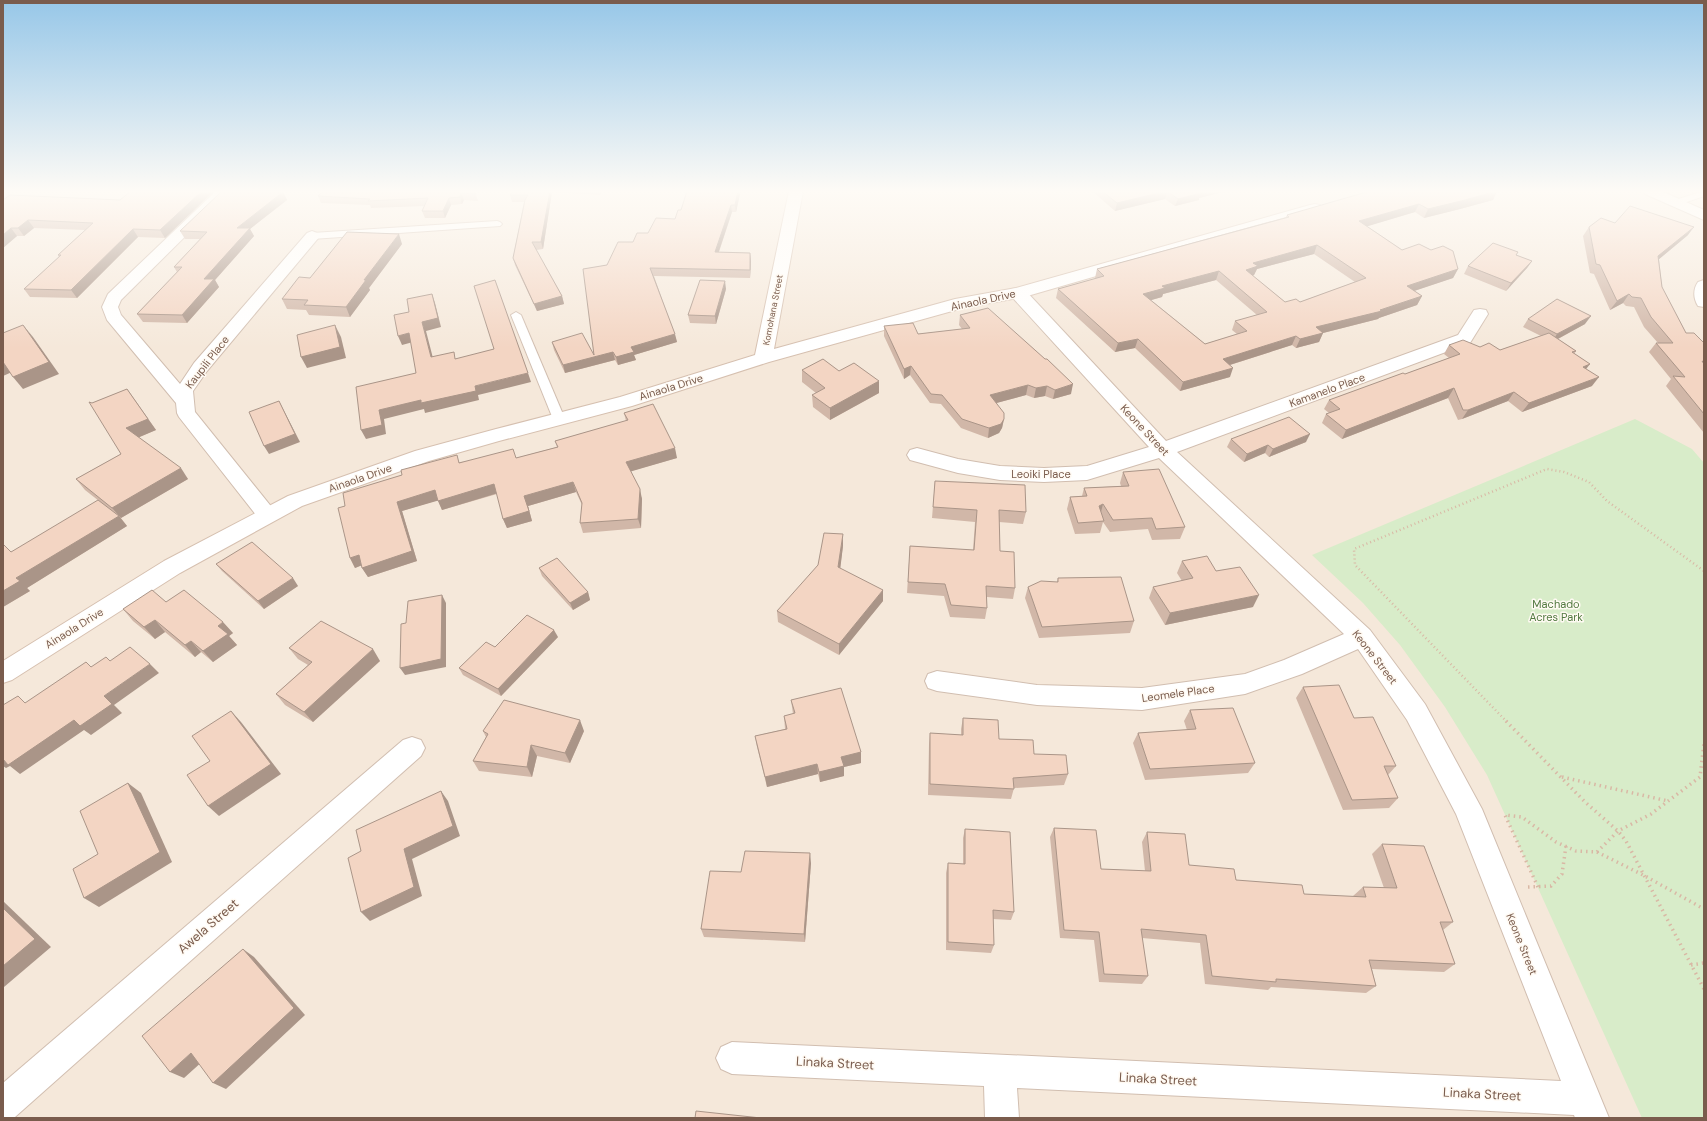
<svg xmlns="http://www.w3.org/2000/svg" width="1707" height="1121" viewBox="0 0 1707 1121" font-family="'DM Sans',sans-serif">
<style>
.residential{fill:#f5e8da}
.green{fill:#d8ecc9}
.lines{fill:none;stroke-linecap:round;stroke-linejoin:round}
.lane-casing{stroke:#d1beb0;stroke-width:2}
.street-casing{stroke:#d1beb0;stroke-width:2}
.secondary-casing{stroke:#d6c0b0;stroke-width:2}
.path-far1{stroke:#d9b8a5;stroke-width:2.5;stroke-dasharray:1 3;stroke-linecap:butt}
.path{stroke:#d9b8a5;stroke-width:3.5;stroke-dasharray:1.5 4;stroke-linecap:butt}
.lane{fill:#fff;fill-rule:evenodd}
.street{fill:#fff;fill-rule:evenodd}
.secondary{fill:#fff;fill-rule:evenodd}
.wall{fill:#d1b7a8;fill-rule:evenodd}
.shaded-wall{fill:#aa9588}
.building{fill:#f3d5c3;stroke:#aa9588;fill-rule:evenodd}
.labels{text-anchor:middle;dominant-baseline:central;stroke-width:3;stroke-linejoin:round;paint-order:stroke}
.far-street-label{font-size:9px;fill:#7a5c4d;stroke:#fffaf3}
.street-label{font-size:11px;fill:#7a5c4d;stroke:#fffaf3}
.park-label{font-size:11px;fill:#537a41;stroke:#fffaf3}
.near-street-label{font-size:13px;fill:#7a5c4d;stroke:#fffaf3}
</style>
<rect width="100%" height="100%" fill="#fdf6ec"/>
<rect class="residential" x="3" y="191" width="1701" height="927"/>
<polygon class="green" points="1635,419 1692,449 1704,463 1704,1118 1642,1118 1487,775 1445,707 1400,645 1363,603 1312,555"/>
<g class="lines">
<g class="lane-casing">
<g id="lane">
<polygon points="1704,191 1704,196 1675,206 1670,203 1672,201"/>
<polygon points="497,221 500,222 502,224 500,226 312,239 307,236 312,233"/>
<polygon points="516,312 521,315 565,419 563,422 555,422 553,419 511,315"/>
</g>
</g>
<g class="street-casing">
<g id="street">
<polygon points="216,191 231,191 121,300 118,307 121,315 180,384 194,363 307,233 312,231 317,233 320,236 207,371 193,391 195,412 278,515 274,520 267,523 260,520 179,417 177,413 176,403 107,320 102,307 108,294"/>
<polygon points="1643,191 1661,191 1704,210 1704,220 1645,194"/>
<path d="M 1704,280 L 1704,307 L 1698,306 C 1693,298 1693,289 1698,282 Z"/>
<polygon points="1018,288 1024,289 1166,441 1458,335 1474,310 1480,309 1486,310 1488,314 1470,343 1177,452 1370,630 1425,704 1482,809 1609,1118 1575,1118 1574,1115 1017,1088 1019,1118 985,1118 984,1086 732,1074 721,1069 716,1058 721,1047 732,1042 1561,1081 1456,814 1407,720 1358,649 1302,674 1245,694 1142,710 1037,705 937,691 928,688 925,681 928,674 937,671 1037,685 1142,688 1245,674 1284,660 1344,634 1159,458 1087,480 1044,482 1000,480 958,473 910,460 907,455 910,450 917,448 958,459 1000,466 1044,468 1087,466 1149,447 1012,297 1010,293 1012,289"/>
<polygon points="412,737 421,740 425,748 421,756 15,1117 3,1118 3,1083 403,740"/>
</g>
</g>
<g class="secondary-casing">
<polygon id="secondary" points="789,191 803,191 774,349 955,299 1016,288 1310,205 1315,204 1320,205 1322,208 1320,211 1024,297 963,308 769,362 632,406 499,441 429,461 302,506 180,573 12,680 3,683 3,661 164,561 288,496 415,451 496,429 620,397 755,355"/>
</g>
<polyline class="path-far1" points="1507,722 1355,565 1354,549 1547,469 1564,472 1589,482 1607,501 1704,571"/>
<g class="path">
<polyline points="1506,721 1585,802 1618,831 1626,841 1704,989"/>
<polyline points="1562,777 1668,801"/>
<polyline points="1597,852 1645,876 1704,909"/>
<polyline points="1528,887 1551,886 1562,874 1566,846"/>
<polyline points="1538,887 1505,815 1522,817 1556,842 1576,851 1597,852 1618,831 1651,814 1700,777 1704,743"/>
<polyline points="1691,965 1704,963"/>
</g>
<use href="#lane" class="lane"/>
<use href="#street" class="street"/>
<use href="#secondary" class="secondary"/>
</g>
<g class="wall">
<polygon points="131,191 214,191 165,238 138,237 77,298 30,297 24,289 59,257 58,255 85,230 34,228 24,236 17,236 3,248 3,200 120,200"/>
<polygon points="475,191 478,201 464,200 462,204 451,205 445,218 425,218 422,211 425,206 371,208 370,205 321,203 318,196"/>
<polygon points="513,191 602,191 600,195 552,192 543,249 536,250 562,296 564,304 537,311 515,265 513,258 524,202 512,202 510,195"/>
<polygon points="1092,191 1227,191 1199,198 1199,200 1175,206 1165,199 1115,211"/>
<path d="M 1497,191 L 1493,200 L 1460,209 L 1424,218 L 1415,212 L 1367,226 L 1402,250 L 1458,269 L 1453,278 L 1414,291 L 1422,296 L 1417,305 L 1379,318 L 1378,319 L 1323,333 L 1319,342 L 1296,348 L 1292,345 L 1230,365 L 1230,377 L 1180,391 L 1135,348 L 1115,352 L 1056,298 L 1058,289 L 1096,279 L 1095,278 L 1097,269 L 1286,217 L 1287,215 ZM 1314,254 L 1355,282 L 1300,302 L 1285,302 L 1253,276 L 1254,275 L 1257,269 ZM 1216,280 L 1257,315 L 1235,321 L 1232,330 L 1237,334 L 1205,344 L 1151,300 L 1162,297 L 1163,294 Z"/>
<polygon points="283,192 287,200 250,229 254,236 215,280 219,287 187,323 143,322 137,314 177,272 174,267 200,239 185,239 180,231"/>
<polygon points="740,194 736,212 732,212 719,252 750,253 751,261 750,278 654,276 677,342 634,355 636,360 618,365 615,360 565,373 554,350 552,342 594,355 607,265 633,242 675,219 681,210"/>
<polygon points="1615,223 1688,235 1659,259 1662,287 1686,333 1704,343 1704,433 1666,386 1671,379 1649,352 1656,343 1658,343 1644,327 1634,307 1626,306 1623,303 1610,310 1594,274 1590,273 1583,236 1589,227"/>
<polygon points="402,244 369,288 370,290 350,317 309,315 306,310 287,309 282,299 310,278"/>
<polygon points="1516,255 1532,261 1527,268 1506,291 1464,274 1468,266"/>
<polygon points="726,289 716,324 690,323 688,315"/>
<polygon points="960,315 1071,394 1053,399 1045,396 1034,398 1026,395 996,403 1004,419 1002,428 999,433 988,438 961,428 941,404 930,403 910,375 904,379 884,336 884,326 918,334 962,329 959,325"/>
<polygon points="1528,319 1585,324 1558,339 1576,351 1574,354 1586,369 1592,386 1522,412 1508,401 1462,419 1458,420 1448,398 1342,439 1322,423 1326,414 1329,413 1324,409 1329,400 1405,374 1449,358 1444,354 1449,345 1480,347 1500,350 1541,336 1523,327"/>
<polygon points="802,370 839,371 879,393 830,420 813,407 812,395 816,393 802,382"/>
<polygon points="127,389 156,430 139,437 188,479 121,518 120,517 127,526 27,588 30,591 3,607 3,544 11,552 113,512 85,490 76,479 121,454 92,403"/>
<polygon points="624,413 677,458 631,471 642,499 641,528 583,533 580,523 582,505 576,492 528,506 532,521 507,528 503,519 497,494 442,510 438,500 402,511 417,561 368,577 362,568 362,565 355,568 350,558 345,506 460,462 516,458 557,447 555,441 626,421"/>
<polygon points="1231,439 1306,442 1269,457 1265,453 1244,462 1227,447"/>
<polygon points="1123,472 1185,527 1180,539 1152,540 1148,529 1110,532 1103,522 1100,533 1075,534 1067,509 1070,497 1082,496 1084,488 1121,486 1120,483"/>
<polygon points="935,481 1026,512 1023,524 999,522 1000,551 1015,588 1013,599 987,597 987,608 985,619 950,617 944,596 907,593 910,546 973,550 975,522 932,518"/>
<polygon points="843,546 840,568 883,601 839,655 778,622 777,611"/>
<polygon points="1182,561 1216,571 1253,607 1165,625 1149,598 1153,587 1182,581 1177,573"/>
<polygon points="216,564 298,586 264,609 222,571"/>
<polygon points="539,568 588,592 590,600 573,610 542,576"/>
<polygon points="1058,578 1134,621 1130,633 1039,638 1025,598 1028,587 1057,582"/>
<polygon points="166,602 233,633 229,636 237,645 213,662 201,652 195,657 165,632 155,639 133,621 123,609"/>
<polygon points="558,637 501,696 463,675 459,668 495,647"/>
<polygon points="289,648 380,661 313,722 285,705 276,694 308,665 298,659"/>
<polygon points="1303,687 1354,718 1396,766 1388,775 1398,798 1389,808 1343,810 1296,698"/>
<polygon points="791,700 861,752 861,763 844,767 844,776 820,782 818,774 767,787 757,747 755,736 785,729 784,716 793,714"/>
<polygon points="1190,710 1255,763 1248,773 1145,780 1133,743 1138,733 1187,730 1184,721"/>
<polygon points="963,718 999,739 1034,754 1068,774 1064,785 1014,788 1011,799 928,795 929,744 930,733 961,735 961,729"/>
<polygon points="483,731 584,731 570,763 537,756 532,777 479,771 473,761 486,737"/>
<polygon points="1054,828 1101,869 1145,871 1142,842 1147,832 1189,865 1236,880 1304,894 1354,897 1353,896 1363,887 1384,888 1372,854 1382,844 1453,922 1443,930 1455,964 1444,972 1372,969 1376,986 1366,993 1271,987 1268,990 1205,984 1200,943 1142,938 1148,976 1142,984 1099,982 1094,940 1060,938 1050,837"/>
<polygon points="965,829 1014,912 1011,920 993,919 994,945 991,953 946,950 946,873 948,863 963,864 963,838"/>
<polygon points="811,863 805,942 704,937 701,929 741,872"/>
</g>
<g class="shaded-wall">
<polygon points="202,191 214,191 165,238 160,230"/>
<polygon points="550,191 552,191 552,192 543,249 541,242"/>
<polygon points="599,191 602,191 600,195"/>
<polygon points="738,191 739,191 740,194 736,212 735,205"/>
<polygon points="1167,191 1165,199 1115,211 1117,203"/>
<polygon points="1198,191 1227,191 1199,198 1199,200 1175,206 1178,199"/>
<polygon points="1487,191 1499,191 1497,191 1493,200 1460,209 1424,218 1428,209"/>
<polygon points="283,192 287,200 250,229 254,236 215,280 219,287 187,323 182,315 204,279 237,228"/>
<polygon points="461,193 464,200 462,204 460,197"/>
<polygon points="449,198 451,205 445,218 443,211"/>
<polygon points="1419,204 1415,212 1355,230 1359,221"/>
<polygon points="731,205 732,212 716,260 715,252"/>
<polygon points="28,220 34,228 24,236 18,228"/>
<polygon points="1694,227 1688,235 1652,265 1658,256"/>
<polygon points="11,228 17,236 3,248 3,235"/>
<polygon points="133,229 138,237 77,298 71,290"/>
<polygon points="399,234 402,244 369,288 370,290 350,317 346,307 364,280"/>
<polygon points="1317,245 1314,254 1257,269 1254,275 1243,278 1246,270 1253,263"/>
<polygon points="750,253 751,261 750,278"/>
<polygon points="1532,261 1527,268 1506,291 1511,283"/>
<polygon points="1458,269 1453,278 1402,295 1407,286"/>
<polygon points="1219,271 1216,280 1163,294 1162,297 1141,303 1143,294 1162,286"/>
<polygon points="725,281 726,289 716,324 715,316"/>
<polygon points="432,294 435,303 441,327 426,331 435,366 431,357 422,322"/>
<polygon points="1629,294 1623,303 1610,310 1617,301"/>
<polygon points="562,296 564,304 537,311 534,304"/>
<polygon points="1422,296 1417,305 1379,318 1378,319 1323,333 1319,342 1296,348 1300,339 1316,327 1380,310"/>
<polygon points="1591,316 1585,324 1552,342 1557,334"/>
<polygon points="23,325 33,337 59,374 23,389 13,377"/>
<polygon points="335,325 341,337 346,358 307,368 301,357"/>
<polygon points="409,333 413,342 402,345 398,336"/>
<polygon points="675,334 677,342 634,355 636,360 618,365 616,357 631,347"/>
<polygon points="1296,336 1292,345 1220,368 1223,359"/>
<polygon points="1138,339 1135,348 1115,352 1118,343"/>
<polygon points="613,352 615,360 565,373 563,365"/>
<polygon points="3,362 12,372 3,376"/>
<polygon points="1590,364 1583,373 1583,367"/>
<polygon points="911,366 910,375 904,379 904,369"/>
<polygon points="1233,368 1230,377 1180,391 1183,382"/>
<polygon points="528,373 531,382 478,395 479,400 425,413 424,409 384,419 386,434 366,439 361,430 379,410"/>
<polygon points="1599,377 1592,386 1522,412 1529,403"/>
<polygon points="879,381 879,393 830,420 830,408"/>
<polygon points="1073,384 1071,394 1053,399 1055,390"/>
<polygon points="1028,385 1026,395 989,405 990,395"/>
<polygon points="1047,386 1045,396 1034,398 1036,388"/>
<polygon points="1454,388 1448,398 1342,439 1346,430"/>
<polygon points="127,389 156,430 135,439 126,428"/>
<polygon points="1514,392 1508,401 1462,419 1468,410"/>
<polygon points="279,401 300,442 269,454 264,446"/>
<polygon points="1004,419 1002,428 999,433 988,438 989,428"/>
<polygon points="1310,434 1306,442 1269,457 1273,449"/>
<polygon points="1268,445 1265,453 1244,462 1247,454"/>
<polygon points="675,448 677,458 629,472 626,462"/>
<polygon points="181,468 188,479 121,518 112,508"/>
<polygon points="573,482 576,492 528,506 532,521 507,528 503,519 524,496"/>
<polygon points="494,484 498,493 442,510 438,501"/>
<polygon points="640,489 642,499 641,528 638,519"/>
<polygon points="435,490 440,500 402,511 417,561 368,577 362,568 397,502"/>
<polygon points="1103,504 1100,516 1099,506"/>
<polygon points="119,516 127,526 27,588 30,591 3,607 3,591 16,578"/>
<polygon points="843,534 843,546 839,579 838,567"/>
<polygon points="359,555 365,564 355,568 350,558"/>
<polygon points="293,578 298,586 264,609 258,601"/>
<polygon points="883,590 883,601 839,655 839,644"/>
<polygon points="588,592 590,600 573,610 570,603"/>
<polygon points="442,595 446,603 446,667 405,675 400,668"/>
<polygon points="1259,595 1253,607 1165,625 1170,613"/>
<polygon points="155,620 165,632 155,639 144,627"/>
<polygon points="223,622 233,633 229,636 237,645 213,662 203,651 218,626"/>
<polygon points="554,630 558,637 501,696 498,689"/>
<polygon points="191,641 201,652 195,657 185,645"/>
<polygon points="373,649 380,661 313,722 304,712"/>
<polygon points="150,664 159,673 114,705 122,713 91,735 84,730 20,774 10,766 6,768 3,766 3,758 104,696"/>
<polygon points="231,711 241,722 281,774 219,816 208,806"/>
<polygon points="580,720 584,731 570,763 565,753"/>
<polygon points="531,745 537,756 532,777 527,767"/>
<polygon points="861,752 861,763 844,767 844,776 820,782 819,772 841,757"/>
<polygon points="817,764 818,774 767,787 765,777"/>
<polygon points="128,783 141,793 172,862 99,907 84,898"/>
<polygon points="441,791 448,801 460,836 412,859 422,896 370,921 361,912"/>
<polygon points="810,853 811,863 805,942 804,934"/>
<polygon points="3,901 51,947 4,987 3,987"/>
<polygon points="243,949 254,957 305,1015 226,1089 213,1083"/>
<polygon points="191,1053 204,1060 184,1078 170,1072"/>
</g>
<g class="building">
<polygon points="131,191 202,191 160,230 133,229 71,290 24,289 61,255 58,255 93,223 28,220 18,228 11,228 3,235 3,200 10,195 120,200"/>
<polygon points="222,191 270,191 283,192 237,228 250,228 204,279 214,279 182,315 137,314 182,267 174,267 207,232 180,231"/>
<polygon points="323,191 475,191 476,194 461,193 460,197 449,198 443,211 422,211 428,198 368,201 370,199 318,196"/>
<polygon points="513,191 550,191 541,242 532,242 562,296 534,304 513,258 525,200 528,195 510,195"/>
<polygon points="687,191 738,191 735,205 731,205 715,252 750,253 750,270 650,268 675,334 631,347 634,352 616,357 613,352 563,365 552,342 582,333 594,355 583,269 607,265 618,242 633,242 637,233 648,233 656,218 675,219 678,210 681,210"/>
<polygon points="1102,191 1200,191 1198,191 1201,193 1178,199 1167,191 1117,203"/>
<path d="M 1370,191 L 1497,191 L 1465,200 L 1428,209 L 1419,204 L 1359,221 L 1402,250 L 1419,244 L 1431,250 L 1443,246 L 1453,251 L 1458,269 L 1407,286 L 1422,296 L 1380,310 L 1382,311 L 1316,327 L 1323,333 L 1300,339 L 1296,336 L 1223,359 L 1233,368 L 1183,382 L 1138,339 L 1118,343 L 1058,289 L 1104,276 L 1097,269 L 1289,217 L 1287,215 ZM 1317,245 L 1366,278 L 1300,302 L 1296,299 L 1285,302 L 1246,270 L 1258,266 L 1253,263 ZM 1219,271 L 1267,312 L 1235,321 L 1247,331 L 1205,344 L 1143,294 L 1165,288 L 1162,286 Z"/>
<polygon points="1630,206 1694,227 1658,256 1662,287 1686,333 1694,333 1704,343 1704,362 1702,361 1704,364 1704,414 1673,376 1685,377 1656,343 1673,343 1651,317 1641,298 1632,297 1629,294 1617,301 1600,265 1596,264 1589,227 1601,218 1615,223"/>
<polygon points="347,232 399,234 364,280 366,280 346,307 304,305 308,300 282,299 299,277 310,278"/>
<polygon points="1493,243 1518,252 1516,255 1532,261 1511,283 1468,266"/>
<polygon points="495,280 528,373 475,386 476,391 421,403 421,400 379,410 382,425 361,430 356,387 416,373 409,333 398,336 394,315 409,312 407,299 432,294 438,318 422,322 431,357 454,352 455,359 494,349 474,286"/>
<polygon points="700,280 725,281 715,316 688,315"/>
<polygon points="1557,299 1591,316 1557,334 1528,319"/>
<polygon points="988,308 1045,359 1047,359 1073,384 1055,390 1047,386 1036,388 1028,385 990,395 1004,413 1004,419 1001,424 989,428 962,419 942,395 931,394 911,366 904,369 884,326 913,323 918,334 970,328 960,315"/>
<polygon points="23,325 49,362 13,377 3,362 3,333"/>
<polygon points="335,325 340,347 301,357 297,335"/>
<polygon points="1549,333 1576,351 1572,352 1590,364 1583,367 1599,377 1529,403 1514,392 1468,410 1463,410 1454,388 1346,430 1326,414 1340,409 1329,400 1403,373 1405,374 1460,354 1449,345 1463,340 1480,347 1489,343 1500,350"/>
<polygon points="823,359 839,371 854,363 879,381 830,408 812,395 825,388 802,370"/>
<polygon points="127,389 148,419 126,428 181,468 112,508 76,479 121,454 89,402 92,403"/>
<polygon points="279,401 295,434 264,446 249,412"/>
<polygon points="653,404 675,448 626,462 640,489 638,519 580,523 582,503 573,482 524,496 529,511 503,519 494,484 438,501 435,490 397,502 412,551 362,568 359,555 350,558 338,508 345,506 343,493 402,475 401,470 457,455 459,463 513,449 516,458 558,447 555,441 628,420 624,413"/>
<polygon points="1289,417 1310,434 1273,449 1268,445 1247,454 1231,439"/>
<polygon points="1159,469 1185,527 1156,529 1152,518 1113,520 1103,504 1099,506 1104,521 1078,523 1070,497 1087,496 1084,488 1129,486 1123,472"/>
<polygon points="935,481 1025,485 1026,512 999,510 1000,551 1014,552 1015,588 986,586 987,608 951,605 945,584 908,582 910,546 974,550 977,510 933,507"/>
<polygon points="98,500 119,516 16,578 20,581 3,591 3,544 11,552"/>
<polygon points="824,533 843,534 838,567 883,590 839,644 777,611 818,565"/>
<polygon points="252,542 293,578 258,601 216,564"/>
<polygon points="1207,556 1216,571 1240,567 1259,595 1170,613 1153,587 1193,578 1182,561"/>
<polygon points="557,558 588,592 570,603 539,568"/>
<polygon points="1121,577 1134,621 1042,627 1028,587 1041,581 1058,582 1058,578"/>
<polygon points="152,590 166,602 184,590 223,622 218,626 228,634 203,651 191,641 185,645 155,620 144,627 123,609"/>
<polygon points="442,595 441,659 400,668 401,624 406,623 408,601"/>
<polygon points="527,615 554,630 498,689 459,668 486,642 495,647"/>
<polygon points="321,621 373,649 304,712 276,694 312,662 289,648"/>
<polygon points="130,647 150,664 104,696 112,704 80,726 74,720 8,765 3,759 3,705 18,696 25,703 86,662 91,667 106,657 110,661"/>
<polygon points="1339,685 1354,718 1373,717 1396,766 1384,766 1398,798 1352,800 1303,687"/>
<polygon points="841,688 861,752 841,757 844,766 819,772 817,764 765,777 755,736 787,729 784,716 795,713 791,700"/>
<polygon points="504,700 580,720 565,753 531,745 527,767 473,761 488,734 483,731"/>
<polygon points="1233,708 1255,763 1150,769 1138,733 1196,729 1190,710"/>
<polygon points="231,711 271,764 208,806 187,775 210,761 192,736"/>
<polygon points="963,718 998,720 999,739 1033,740 1034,754 1066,755 1068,774 1013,778 1014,789 930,784 930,733 963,735"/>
<polygon points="128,783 160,852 84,898 73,869 98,854 80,811"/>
<polygon points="441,791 453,826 404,849 414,887 361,912 348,858 361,851 356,830"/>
<polygon points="1054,828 1096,830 1101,869 1151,871 1147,832 1185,834 1189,865 1234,869 1236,880 1302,885 1304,894 1366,897 1363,887 1397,888 1382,844 1424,846 1453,922 1440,922 1455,964 1369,960 1376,986 1276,979 1276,982 1212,976 1206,935 1141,929 1148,976 1104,974 1099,932 1064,930"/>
<polygon points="965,829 1010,832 1014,912 993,910 994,945 948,942 948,863 965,864"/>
<polygon points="745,851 810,853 804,934 701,929 710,871 741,872"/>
<polygon points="3,908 35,939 3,966"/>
<polygon points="243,949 294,1008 213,1083 191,1053 170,1072 142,1036"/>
<polygon points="696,1111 761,1118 695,1118"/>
</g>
<linearGradient id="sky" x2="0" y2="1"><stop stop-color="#97c7e8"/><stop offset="0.55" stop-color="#fefbf6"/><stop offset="1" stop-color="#fefbf6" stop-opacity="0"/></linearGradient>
<rect width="1707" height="348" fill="url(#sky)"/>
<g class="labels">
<g class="far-street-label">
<text transform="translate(773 310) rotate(-79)">Komohana Street</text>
</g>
<g class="street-label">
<text transform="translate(983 300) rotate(-12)">Ainaola Drive</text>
<text transform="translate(207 362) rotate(-52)">Kaupili Place</text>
<text transform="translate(671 387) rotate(-17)">Ainaola Drive</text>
<text transform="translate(1327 390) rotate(-20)">Kamanelo Place</text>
<text transform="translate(1145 430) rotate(47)">Keone Street</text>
<text x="1041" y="474">Leoiki Place</text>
<text transform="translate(360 478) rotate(-19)">Ainaola Drive</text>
<text transform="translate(74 628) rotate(-32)">Ainaola Drive</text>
<text transform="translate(1375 657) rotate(52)">Keone Street</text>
<text transform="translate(1178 693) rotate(-8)">Leomele Place</text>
<text transform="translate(1522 944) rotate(68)">Keone Street</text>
</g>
<g class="park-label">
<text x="1556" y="604">Machado<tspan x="1556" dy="13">Acres Park</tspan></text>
</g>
<g class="near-street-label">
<text transform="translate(208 926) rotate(-41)">Awela Street</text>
<text transform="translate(835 1063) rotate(3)">Linaka Street</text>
<text transform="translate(1158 1079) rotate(3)">Linaka Street</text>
<text transform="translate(1482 1094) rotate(3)">Linaka Street</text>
</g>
</g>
<rect width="1707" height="1121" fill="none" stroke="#7a5c4d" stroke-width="8"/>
</svg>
